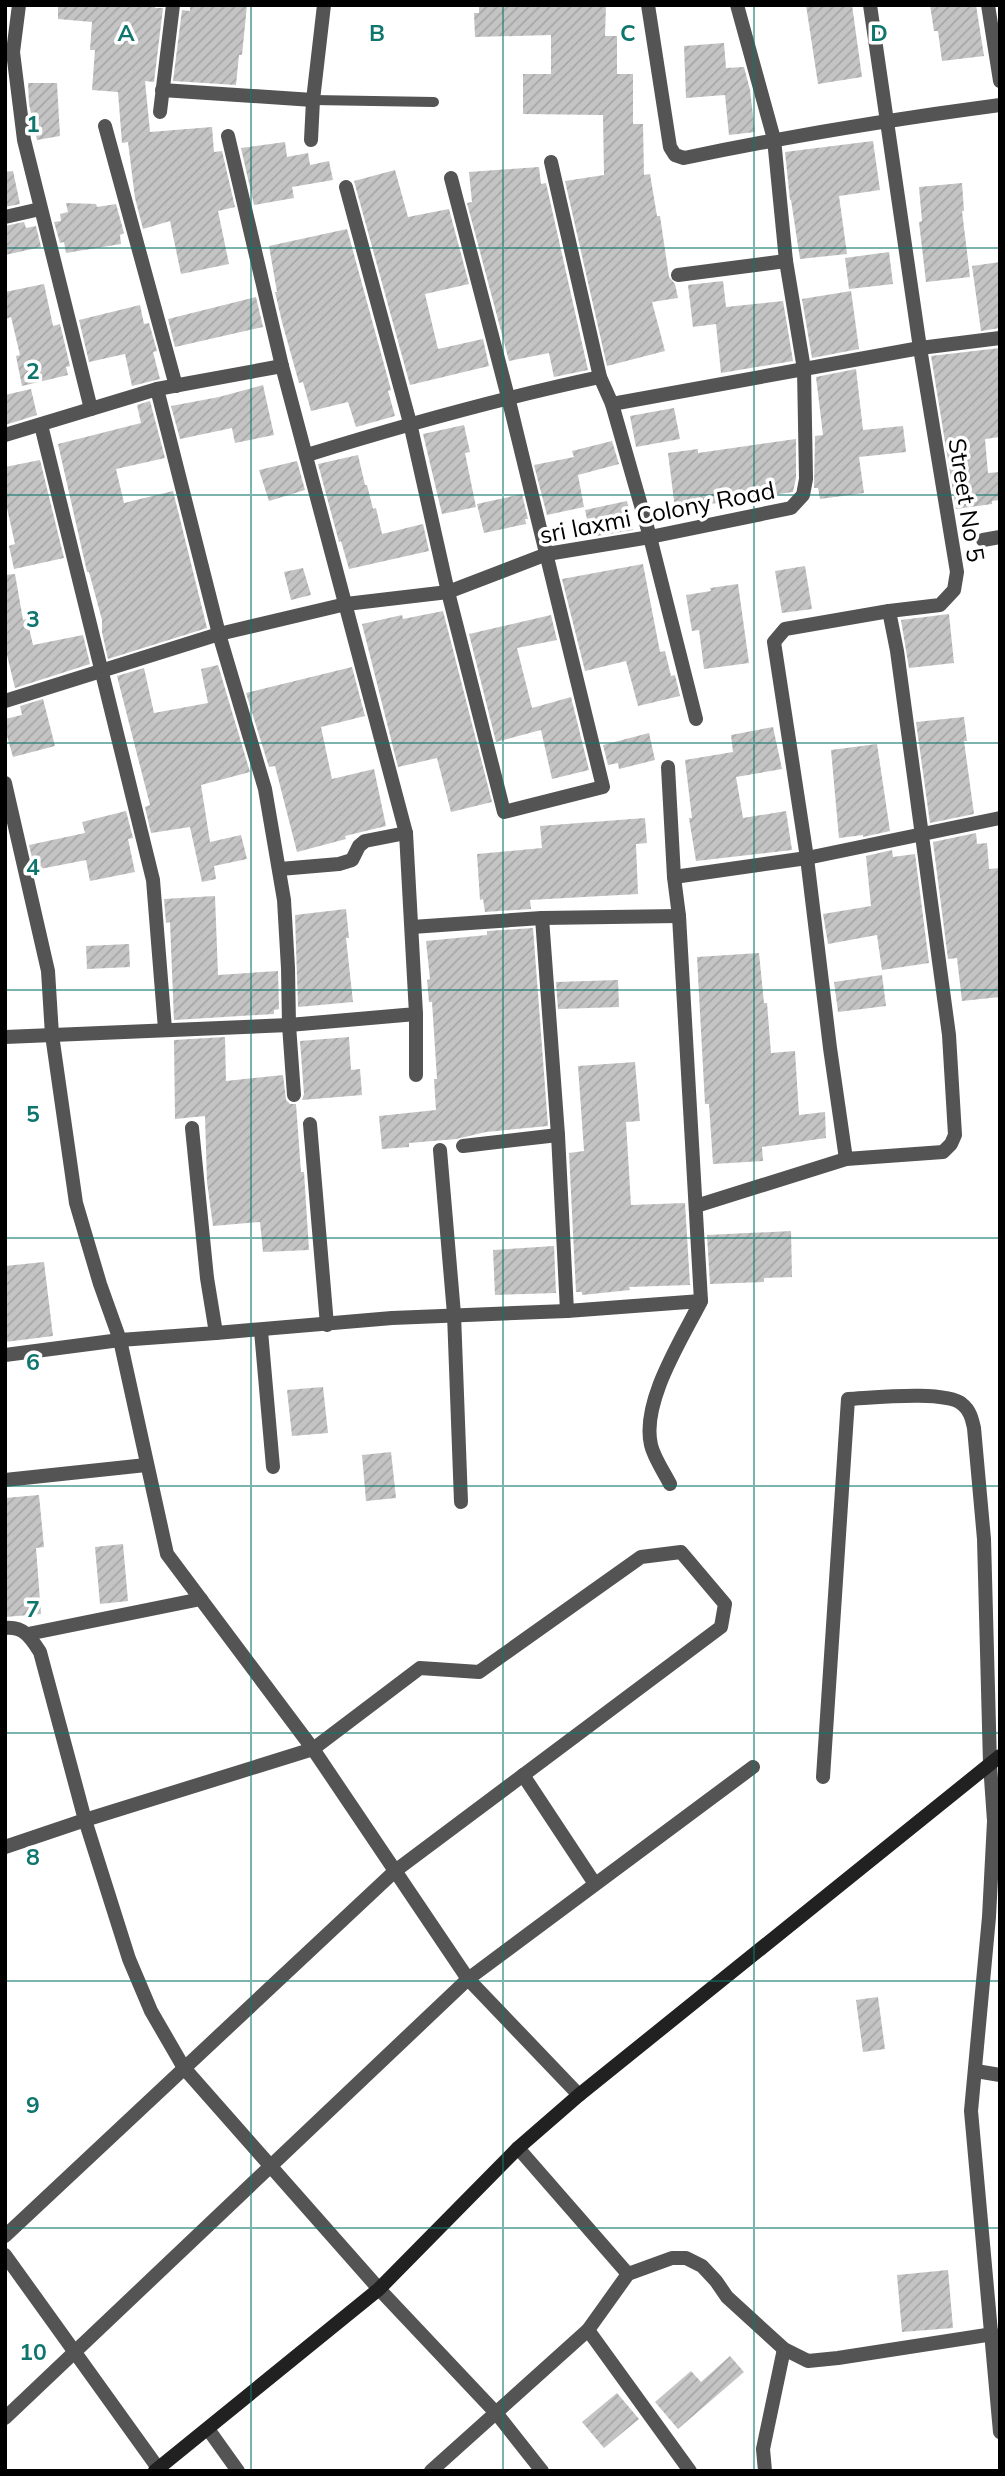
<svg xmlns="http://www.w3.org/2000/svg" width="1005" height="2476" viewBox="0 0 1005 2476" font-family="Mulish,sans-serif">
<style>
.building{fill:url(#building-hatch)}
.lines{fill:none;stroke-linecap:round;stroke-linejoin:round}
.lane{stroke:#545454;stroke-width:10}
.street{stroke:#545454;stroke-width:14}
.secondary{stroke:#212121;stroke-width:14}
.grid{fill:none;stroke:#0f766e;stroke-width:2;stroke-opacity:0.55}
.labels{text-anchor:middle;dominant-baseline:central;stroke-width:7;stroke-linejoin:round;paint-order:stroke}
.street-label{font-size:24px;fill:#000;stroke:#fff}
.grid-label{font-size:23px;text-anchor:middle;font-weight:bold;fill:#0f766e;stroke:#fff;stroke-width:7;stroke-linejoin:round;paint-order:stroke}
</style>
<defs>
<pattern id="building-hatch" width="6" height="6" patternUnits="userSpaceOnUse" patternTransform="scale(1.75)"><rect width="6" height="6" fill="#c4c4c4"/><path d="M-1 1l2-2M0 6l6-6M5 7l2-2" fill="none" stroke="#a7a7a7"/></pattern>
</defs>
<rect width="100%" height="100%" fill="#fff"/>
<g class="building">
<polygon points="58,5 155,5 155,8 163,8 154,82 145,81 150,132 212,127 214,152 222,151 235,207 218,211 229,264 181,274 170,221 143,229 135,198 128,142 122,143 118,92 92,90 95,50 90,50 92,22 58,19"/>
<polygon points="190,5 247,5 242,55 239,55 236,85 173,81 182,10 190,11"/>
<polygon points="479,5 606,5 605,36 617,36 617,74 633,74 633,124 643,124 644,175 650,174 657,216 660,216 669,277 675,284 678,298 652,302 665,351 607,366 565,181 604,175 603,115 523,114 523,74 551,74 551,35 475,37 474,13 479,13"/>
<polygon points="806,5 852,5 862,77 818,84"/>
<polygon points="930,5 976,5 984,56 942,61 938,31 934,31"/>
<polygon points="724,43 726,68 744,67 750,90 755,132 729,135 725,95 686,98 684,46"/>
<polygon points="28,83 57,83 60,136 37,140 29,104"/>
<polygon points="873,141 880,190 839,196 847,254 800,259 791,200 790,200 785,152"/>
<polygon points="285,142 287,157 308,153 310,165 329,161 333,180 292,187 294,198 254,205 241,148"/>
<polygon points="539,167 541,184 546,183 588,370 554,377 549,353 509,361 467,203 472,202 469,172"/>
<polygon points="395,170 408,217 449,209 469,284 425,294 438,349 483,339 489,366 410,385 354,181"/>
<polygon points="13,171 20,204 5,207 5,172"/>
<polygon points="962,183 964,211 962,211 970,277 926,282 919,222 922,221 919,187"/>
<polygon points="66,203 96,204 97,207 116,204 124,233 120,235 121,244 66,253 64,242 60,243 54,222 61,221 60,214 68,212"/>
<polygon points="24,222 26,228 36,226 41,247 5,255 5,226"/>
<polygon points="347,229 391,390 388,391 395,416 356,427 348,402 311,411 303,382 299,383 282,322 275,292 277,292 269,246"/>
<polygon points="889,252 893,284 849,289 845,258"/>
<polygon points="1000,262 1000,328 981,331 972,266"/>
<polygon points="723,281 726,307 783,301 793,361 721,373 716,324 693,327 688,285"/>
<polygon points="44,284 53,326 60,324 70,366 66,367 68,375 22,386 16,356 20,355 11,317 5,319 5,292"/>
<polygon points="851,291 859,349 812,358 802,299"/>
<polygon points="256,297 263,327 175,347 168,319"/>
<polygon points="140,305 144,324 149,323 157,351 153,352 160,379 132,386 125,354 89,362 79,320"/>
<polygon points="1000,348 1000,437 985,439 988,473 1000,472 1000,500 992,501 992,504 956,509 931,356"/>
<polygon points="856,369 863,430 903,426 906,452 859,457 864,493 820,499 818,488 814,488 815,436 823,435 816,377"/>
<polygon points="263,385 274,435 235,443 232,428 180,439 171,406 219,397"/>
<polygon points="31,389 37,415 5,425 5,395"/>
<polygon points="150,401 165,458 116,469 124,503 173,491 207,628 108,659 102,632 102,620 89,572 87,572 58,444 141,423 137,405"/>
<polygon points="674,408 680,439 636,447 630,416"/>
<polygon points="464,425 470,452 465,453 476,507 442,514 423,434"/>
<polygon points="796,439 796,478 793,492 675,509 668,453 698,449 698,453"/>
<polygon points="612,441 619,464 578,475 584,507 547,515 534,465 574,457 572,451"/>
<polygon points="358,455 365,485 367,485 373,509 376,508 382,534 423,524 429,551 349,569 341,541 339,542 318,464"/>
<polygon points="40,460 64,558 14,569 9,546 15,544 5,499 5,467"/>
<polygon points="297,461 305,490 269,501 259,470"/>
<polygon points="522,494 528,519 525,519 526,524 484,533 477,504"/>
<polygon points="627,501 633,530 591,537 585,510"/>
<polygon points="643,564 660,652 665,651 671,676 675,675 680,696 638,706 626,661 585,671 562,579"/>
<polygon points="805,566 812,609 782,613 775,571"/>
<polygon points="303,568 311,595 291,600 284,572"/>
<polygon points="15,574 23,620 27,619 33,645 83,635 90,664 15,688 5,647 5,575"/>
<polygon points="738,584 749,663 704,669 699,630 692,631 686,595 711,591 710,588"/>
<polygon points="443,611 492,802 451,812 437,758 398,767 362,624 402,615 403,619"/>
<polygon points="949,614 954,663 909,668 901,620"/>
<polygon points="551,615 557,640 517,648 532,708 571,697 589,770 552,779 541,730 496,742 469,634"/>
<polygon points="218,665 250,772 201,785 210,842 241,835 247,859 214,866 216,879 202,882 190,827 151,833 145,807 150,805 117,676 144,668 154,713 208,703 201,669"/>
<polygon points="352,667 365,716 321,727 332,779 374,769 386,826 345,836 346,839 297,852 275,766 269,767 246,693"/>
<polygon points="43,699 55,746 13,757 5,729 5,719 22,715 20,706"/>
<polygon points="964,717 967,741 964,741 974,814 930,823 916,722"/>
<polygon points="773,727 782,769 736,777 743,818 786,811 792,850 696,861 689,818 692,818 685,760 733,752 731,735"/>
<polygon points="649,733 655,760 619,769 618,763 608,765 603,745"/>
<polygon points="877,744 890,831 863,837 863,835 839,838 831,750"/>
<polygon points="126,811 133,838 128,839 135,872 90,881 86,860 35,870 29,845 85,833 82,822"/>
<polygon points="645,818 647,843 636,844 638,894 530,900 531,909 485,912 483,899 480,900 477,854 542,848 540,826"/>
<polygon points="976,833 977,844 987,843 989,869 1000,868 1000,997 962,1001 957,958 948,959 933,842"/>
<polygon points="892,850 893,857 915,854 929,963 882,970 877,935 828,944 823,914 871,906 866,856"/>
<polygon points="215,896 218,975 278,971 279,1009 274,1010 274,1014 174,1020 170,922 166,923 164,899"/>
<polygon points="346,909 349,938 346,938 353,1002 298,1007 295,915"/>
<polygon points="533,928 548,1126 486,1132 456,1139 409,1143 409,1147 382,1149 379,1116 436,1110 434,1079 437,1079 432,1002 429,1002 427,980 430,979 426,941 487,935 487,931"/>
<polygon points="129,944 130,967 87,969 86,946"/>
<polygon points="759,953 764,1003 767,1003 771,1053 795,1051 799,1115 825,1112 826,1138 762,1147 763,1161 713,1164 709,1104 705,1104 697,957"/>
<polygon points="882,975 886,1006 838,1012 834,982"/>
<polygon points="618,980 619,1007 558,1009 556,982"/>
<polygon points="225,1037 226,1081 283,1075 286,1100 290,1104 296,1104 301,1172 304,1172 309,1250 263,1252 260,1222 213,1226 207,1182 205,1116 175,1119 174,1040"/>
<polygon points="349,1037 351,1070 360,1069 362,1095 302,1100 304,1094 300,1041"/>
<polygon points="635,1062 640,1121 626,1122 631,1205 685,1203 690,1285 629,1287 630,1290 582,1295 582,1292 576,1292 569,1153 584,1151 578,1066"/>
<polygon points="791,1231 792,1277 764,1278 764,1282 710,1284 707,1235"/>
<polygon points="554,1246 556,1293 495,1295 493,1250"/>
<polygon points="44,1262 53,1336 5,1342 5,1266"/>
<polygon points="323,1387 328,1433 292,1436 287,1390"/>
<polygon points="391,1452 396,1498 366,1501 362,1455"/>
<polygon points="39,1495 44,1547 36,1548 41,1614 5,1617 5,1498"/>
<polygon points="123,1544 128,1601 100,1604 95,1547"/>
<polygon points="878,1997 885,2049 863,2052 856,2000"/>
<polygon points="948,2270 953,2328 902,2332 897,2275"/>
<polygon points="730,2356 744,2372 678,2429 655,2402 691,2371 701,2382"/>
<polygon points="617,2393 639,2419 604,2448 582,2422"/>
</g>
<g class="lines">
<polyline class="lane" points="313,100 434,102"/>
<g class="street">
<polyline points="19,5 13,52 24,140 91,409"/>
<path d="M 648,5 L 670,147 L 675,155 L 684,158 C 789,136 894,119 1000,105"/>
<polyline points="988,5 1000,81"/>
<polyline points="162,90 313,100 324,5"/>
<polyline points="160,112 173,5"/>
<polyline points="105,126 176,386"/>
<polyline points="311,140 313,100"/>
<polyline points="551,162 600,377 612,404 920,348 1000,338"/>
<polyline points="346,187 410,423 448,592 504,812 603,787 508,397 451,178"/>
<polyline points="5,217 40,209"/>
<polyline points="678,275 786,261"/>
<polyline points="157,389 219,634 265,789 284,900 288,968 289,1025 294,1095"/>
<polyline points="612,404 650,537 696,719"/>
<polyline points="41,425 153,880 165,1029"/>
<polyline points="5,435 157,389 282,366"/>
<path d="M 307,455 C 404,425 501,398 600,377"/>
<polyline points="983,540 1000,537"/>
<polyline points="5,701 219,634 346,604 448,592 547,554 650,537 791,508 803,495 806,479 804,369 786,261 774,139 737,5"/>
<polyline points="668,767 674,877 679,916 701,1301"/>
<polyline points="5,783 48,971 52,1035 76,1203 100,1284 120,1340 167,1554 313,1749 468,1979 579,2095"/>
<polyline points="280,869 339,864 352,860 359,846 365,841 406,833"/>
<polyline points="674,877 807,858 1000,818"/>
<polyline points="542,918 558,1135 567,1311"/>
<polyline points="412,927 542,918 679,916"/>
<polyline points="5,1037 289,1025 416,1014 406,833 282,366 228,136"/>
<polyline points="416,1075 416,1014"/>
<polyline points="310,1124 327,1325"/>
<polyline points="463,1146 558,1135"/>
<polyline points="440,1150 454,1314 461,1502"/>
<polyline points="846,1159 830,1048 807,858 774,642 785,629 889,611"/>
<polyline points="696,1206 846,1159 943,1152 951,1144 955,1135 949,1035 897,651 889,611 940,605 954,590 957,572 920,348 870,5"/>
<polyline points="261,1331 273,1467"/>
<path d="M 216,1333 L 392,1318 L 567,1311 L 701,1301 C 682,1339 641,1402 651,1445 C 654,1458 664,1472 670,1484"/>
<polyline points="5,1355 120,1340 216,1333 207,1278 192,1128"/>
<polyline points="5,1480 146,1465"/>
<path d="M 5,1628 C 24,1626 31,1638 40,1652 L 85,1820 L 129,1959 L 151,2011 L 184,2068 L 379,2289 L 497,2414 L 542,2471"/>
<polyline points="28,1634 201,1599"/>
<polyline points="523,1775 595,1884"/>
<path d="M 823,1777 L 848,1399 C 872,1398 945,1390 962,1404 C 970,1410 972,1419 974,1428 L 984,1539 L 990,1764 L 994,1821 L 989,1917 L 971,2111 L 1000,2432"/>
<polyline points="5,1847 85,1820 313,1749 420,1668 479,1672 641,1557 681,1552 725,1604 721,1627 395,1871 5,2236"/>
<polyline points="976,2071 1000,2075"/>
<polyline points="518,2148 628,2274"/>
<polyline points="5,2255 158,2468"/>
<polyline points="588,2330 690,2471"/>
<polyline points="5,2418 468,1979 753,1767"/>
<polyline points="208,2429 238,2471"/>
<polyline points="431,2471 588,2330 628,2274 672,2258 686,2258 702,2266 716,2281 727,2297 784,2349 808,2361 838,2358 993,2334"/>
<polyline points="765,2471 763,2449 784,2349"/>
</g>
<polyline class="secondary" points="155,2471 379,2289 518,2148 579,2095 1000,1756"/>
</g>
<path class="grid" d="M 251,5 L 251,2471M 503,5 L 503,2471M 754,5 L 754,2471M 5,248 L 1000,248M 5,495 L 1000,495M 5,743 L 1000,743M 5,990 L 1000,990M 5,1238 L 1000,1238M 5,1486 L 1000,1486M 5,1733 L 1000,1733M 5,1981 L 1000,1981M 5,2228 L 1000,2228"/>
<g class="labels">
<g class="street-label">
<text transform="translate(967 500) rotate(81)">Street No 5</text>
<text transform="translate(657 512) rotate(-11)">sri laxmi Colony Road</text>
</g>
</g>
<g class="grid-label">
<text x="126" y="41">A</text>
<text x="377" y="41">B</text>
<text x="628" y="41">C</text>
<text x="879" y="41">D</text>
<text x="33" y="132">1</text>
<text x="33" y="379">2</text>
<text x="33" y="627">3</text>
<text x="33" y="875">4</text>
<text x="33" y="1122">5</text>
<text x="33" y="1370">6</text>
<text x="33" y="1617">7</text>
<text x="33" y="1865">8</text>
<text x="33" y="2113">9</text>
<text x="33" y="2360">10</text>
</g>
<rect width="1005" height="2476" fill="none" stroke="#000000" stroke-width="14"/>
</svg>
